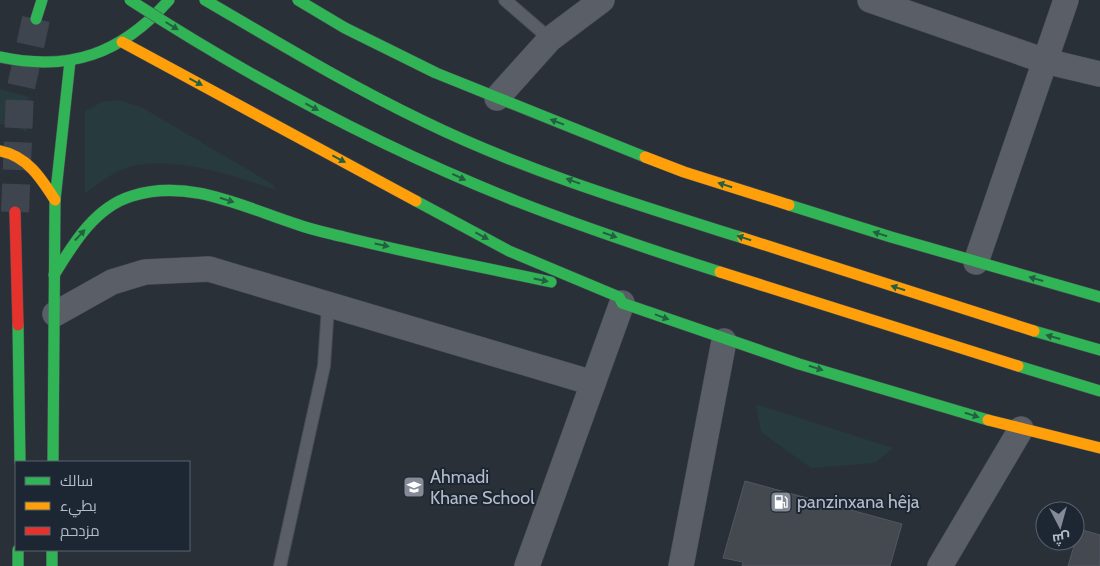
<svg xmlns="http://www.w3.org/2000/svg" width="1100" height="566" viewBox="0 0 1100 566" font-family="Cabin,Cairo,sans-serif">
<style>
.green{fill:#273a3e}
.building{fill:#444950;stroke:#52575f}
.lines{fill:none;stroke-linecap:round;stroke-linejoin:round}
.highway-tunnel{stroke:#3f454e;stroke-width:28;stroke-dasharray:28 14;stroke-linecap:butt}
.lane-casing{stroke:#484c53;stroke-width:14}
.street-casing{stroke:#484c53;stroke-width:26}
.fast-casing{stroke:#484c53;stroke-width:12}
.slow-casing{stroke:#484c53;stroke-width:12}
.jam-casing{stroke:#484c53;stroke-width:12}
.lane{stroke:#5a5e66;stroke-width:12}
.street{stroke:#5a5e66;stroke-width:25}
.fast{stroke:#30b455;stroke-width:11}
.slow{stroke:#ff9f0a;stroke-width:11}
.jam{stroke:#e5322d;stroke-width:11}
.fast-bridge-casing{stroke:#474c53;stroke-width:12;stroke-linecap:butt}
.slow-bridge-casing{stroke:#474c53;stroke-width:12;stroke-linecap:butt}
.fast-bridge{stroke:#30b455;stroke-width:11}
.slow-bridge{stroke:#ff9f0a;stroke-width:11}
.oneway{fill:#255f41}
.labels{text-anchor:middle;dominant-baseline:central;stroke-width:4;stroke-linejoin:round;paint-order:stroke}
.poi-label{font-size:18px;fill:#b4bcc9;stroke:#1d2633;text-anchor:start}
</style>
<rect width="100%" height="100%" fill="#2a3038"/>
<g class="green">
<polygon points="0,89 29,97 27,131 0,124"/>
<path d="M 119,100 L 143,108 L 272,184 L 276,190 C 233,176 178,156 132,166 C 116,170 99,183 85,193 L 85,111 L 102,102 Z"/>
<polygon points="756,404 893,448 875,463 811,468 761,432"/>
</g>
<g class="building">
<polygon points="745,481 902,524 890,566 742,566 743,562 723,558"/>
<polygon points="1079,529 1100,535 1100,566 1068,566"/>
</g>
<g class="lines">
<polyline class="highway-tunnel" points="15,212 20,92 36,19"/>
<g class="lane-casing">
<g id="lane">
<polyline points="505,0 550,39"/>
<polyline points="280,566 324,366 328,306"/>
</g>
</g>
<g class="street-casing">
<g id="street">
<polyline points="870,0 1045,61 1100,74"/>
<polyline points="497,98 550,39 602,0"/>
<polyline points="976,262 1066,0"/>
<polyline points="55,314 112,282 145,272 209,269 593,383"/>
<polyline points="527,566 622,303"/>
<polyline points="681,566 724,341"/>
<polyline points="940,566 1021,429"/>
</g>
</g>
<g class="fast-casing">
<g id="fast">
<path d="M 205,0 C 277,42 348,85 423,121 C 525,171 635,204 743,238"/>
<polyline points="298,0 345,28 436,73 645,157"/>
<polyline points="36,19 42,0"/>
<path d="M 0,57 C 70,72 121,54 169,0"/>
<polyline points="416,201 509,251 619,297 622,303 799,364 988,420"/>
<polyline points="789,205 891,237 1100,297"/>
<path d="M 54,275 C 73,244 95,207 132,196 C 189,178 243,207 296,224 C 312,230 328,233 344,237 C 412,254 482,267 551,282"/>
<polyline points="18,325 20,462"/>
<polyline points="1034,331 1100,350"/>
<polyline points="53,462 55,200 70,61"/>
<polyline points="18,550 18,566"/>
<polyline points="52,550 52,566"/>
</g>
</g>
<g class="slow-casing">
<g id="slow">
<polyline points="122,42 416,201"/>
<path d="M 0,151 C 27,156 41,178 55,200"/>
<polyline points="645,157 684,172 789,205"/>
<polyline points="743,238 1034,331"/>
<polyline points="988,420 1100,448"/>
</g>
</g>
<g class="jam-casing">
<polyline id="jam" points="15,212 18,325"/>
</g>
<use href="#lane" class="lane"/>
<use href="#street" class="street"/>
<use href="#fast" class="fast"/>
<use href="#slow" class="slow"/>
<use href="#jam" class="jam"/>
<g class="fast-bridge-casing">
<g id="fast-bridge">
<path d="M 130,0 C 252,79 380,147 516,201 C 583,227 651,250 720,272"/>
<polyline points="1018,366 1100,391"/>
</g>
</g>
<g class="slow-bridge-casing">
<polyline id="slow-bridge" points="720,272 1018,366"/>
</g>
<use href="#fast-bridge" class="fast-bridge"/>
<use href="#slow-bridge" class="slow-bridge"/>
</g>
<defs><path id="oneway-solid" d="M-6-.8H1V-3.2L6.5 0L1 3.2V.8H-6Z" transform="scale(1.25)"/></defs>
<g class="oneway">
<use href="#oneway-solid" transform="translate(172 26) rotate(32)"/>
<use href="#oneway-solid" transform="translate(196 82) rotate(28)"/>
<use href="#oneway-solid" transform="translate(312 107) rotate(28)"/>
<use href="#oneway-solid" transform="translate(557 122) rotate(-159)"/>
<use href="#oneway-solid" transform="translate(339 159) rotate(28)"/>
<use href="#oneway-solid" transform="translate(459 177) rotate(25)"/>
<use href="#oneway-solid" transform="translate(573 181) rotate(-160)"/>
<use href="#oneway-solid" transform="translate(725 185) rotate(-162)"/>
<use href="#oneway-solid" transform="translate(227 200) rotate(18)"/>
<use href="#oneway-solid" transform="translate(880 234) rotate(-162)"/>
<use href="#oneway-solid" transform="translate(80 235) rotate(-47)"/>
<use href="#oneway-solid" transform="translate(610 235) rotate(19)"/>
<use href="#oneway-solid" transform="translate(482 236) rotate(28)"/>
<use href="#oneway-solid" transform="translate(744 238) rotate(-162)"/>
<use href="#oneway-solid" transform="translate(382 245) rotate(12)"/>
<use href="#oneway-solid" transform="translate(1036 279) rotate(-164)"/>
<use href="#oneway-solid" transform="translate(541 280) rotate(12)"/>
<use href="#oneway-solid" transform="translate(898 288) rotate(-162)"/>
<use href="#oneway-solid" transform="translate(662 317) rotate(20)"/>
<use href="#oneway-solid" transform="translate(1053 337) rotate(-164)"/>
<use href="#oneway-solid" transform="translate(816 368) rotate(17)"/>
<use href="#oneway-solid" transform="translate(972 415) rotate(17)"/>
</g>
<defs>
<g id="school-square" transform="scale(1.125)"><rect x="-9" y="-9" width="18" height="18" rx="4" fill="#848b96" stroke="#1d2633"/><path d="M0-5L7-2L0 1L-7-2ZM-4 1L0 2.5L4 1V4Q0 6-4 4Z" fill="#fff"/></g>
<g id="fuel-square" transform="scale(1.125)"><rect x="-9" y="-9" width="18" height="18" rx="4" fill="#848b96" stroke="#1d2633"/><path d="M-5.5-6h7V0h2V4h1.3V-2.5L3-4.5l.8-.8L6-3V5H2.5V1h-1V6h-7ZM-4.2-4.7v3.2H.2V-4.7Z" fill="#fff"/></g>
</defs>
<g fill-rule="evenodd">
<use href="#school-square" x="414" y="487"/>
<use href="#fuel-square" x="781" y="502"/>
</g>
<g class="labels">
<g class="poi-label">
<text x="430" y="477">Ahmadi<tspan x="430" dy="21">Khane School</tspan></text>
<text x="797" y="502">panzinxana hêja</text>
</g>
</g>
<rect x="15" y="461" width="175" height="90" fill="#1d2633" stroke="#59626f"/>
<rect x="25" y="477" width="25" height="8" fill="#30b455" stroke="#59626f"/>
<text x="60" y="486" font-size="15" fill="#b4bcc9">سالك</text>
<rect x="25" y="502" width="25" height="8" fill="#ff9f0a" stroke="#59626f"/>
<text x="60" y="511" font-size="15" fill="#b4bcc9">بطيء</text>
<rect x="25" y="527" width="25" height="8" fill="#e5322d" stroke="#59626f"/>
<text x="60" y="536" font-size="15" fill="#b4bcc9">مزدحم</text>
<g transform="translate(1060 526) rotate(174)"><circle r="24" fill="#1d2633" stroke="#59626f"/>
<path d="M0-4L9 19L0 12L-9 19Z" fill="#848b96"/>
<text y="-8" font-size="14" font-weight="bold" text-anchor="middle" fill="#b4bcc9">ش</text>
</g>
</svg>
